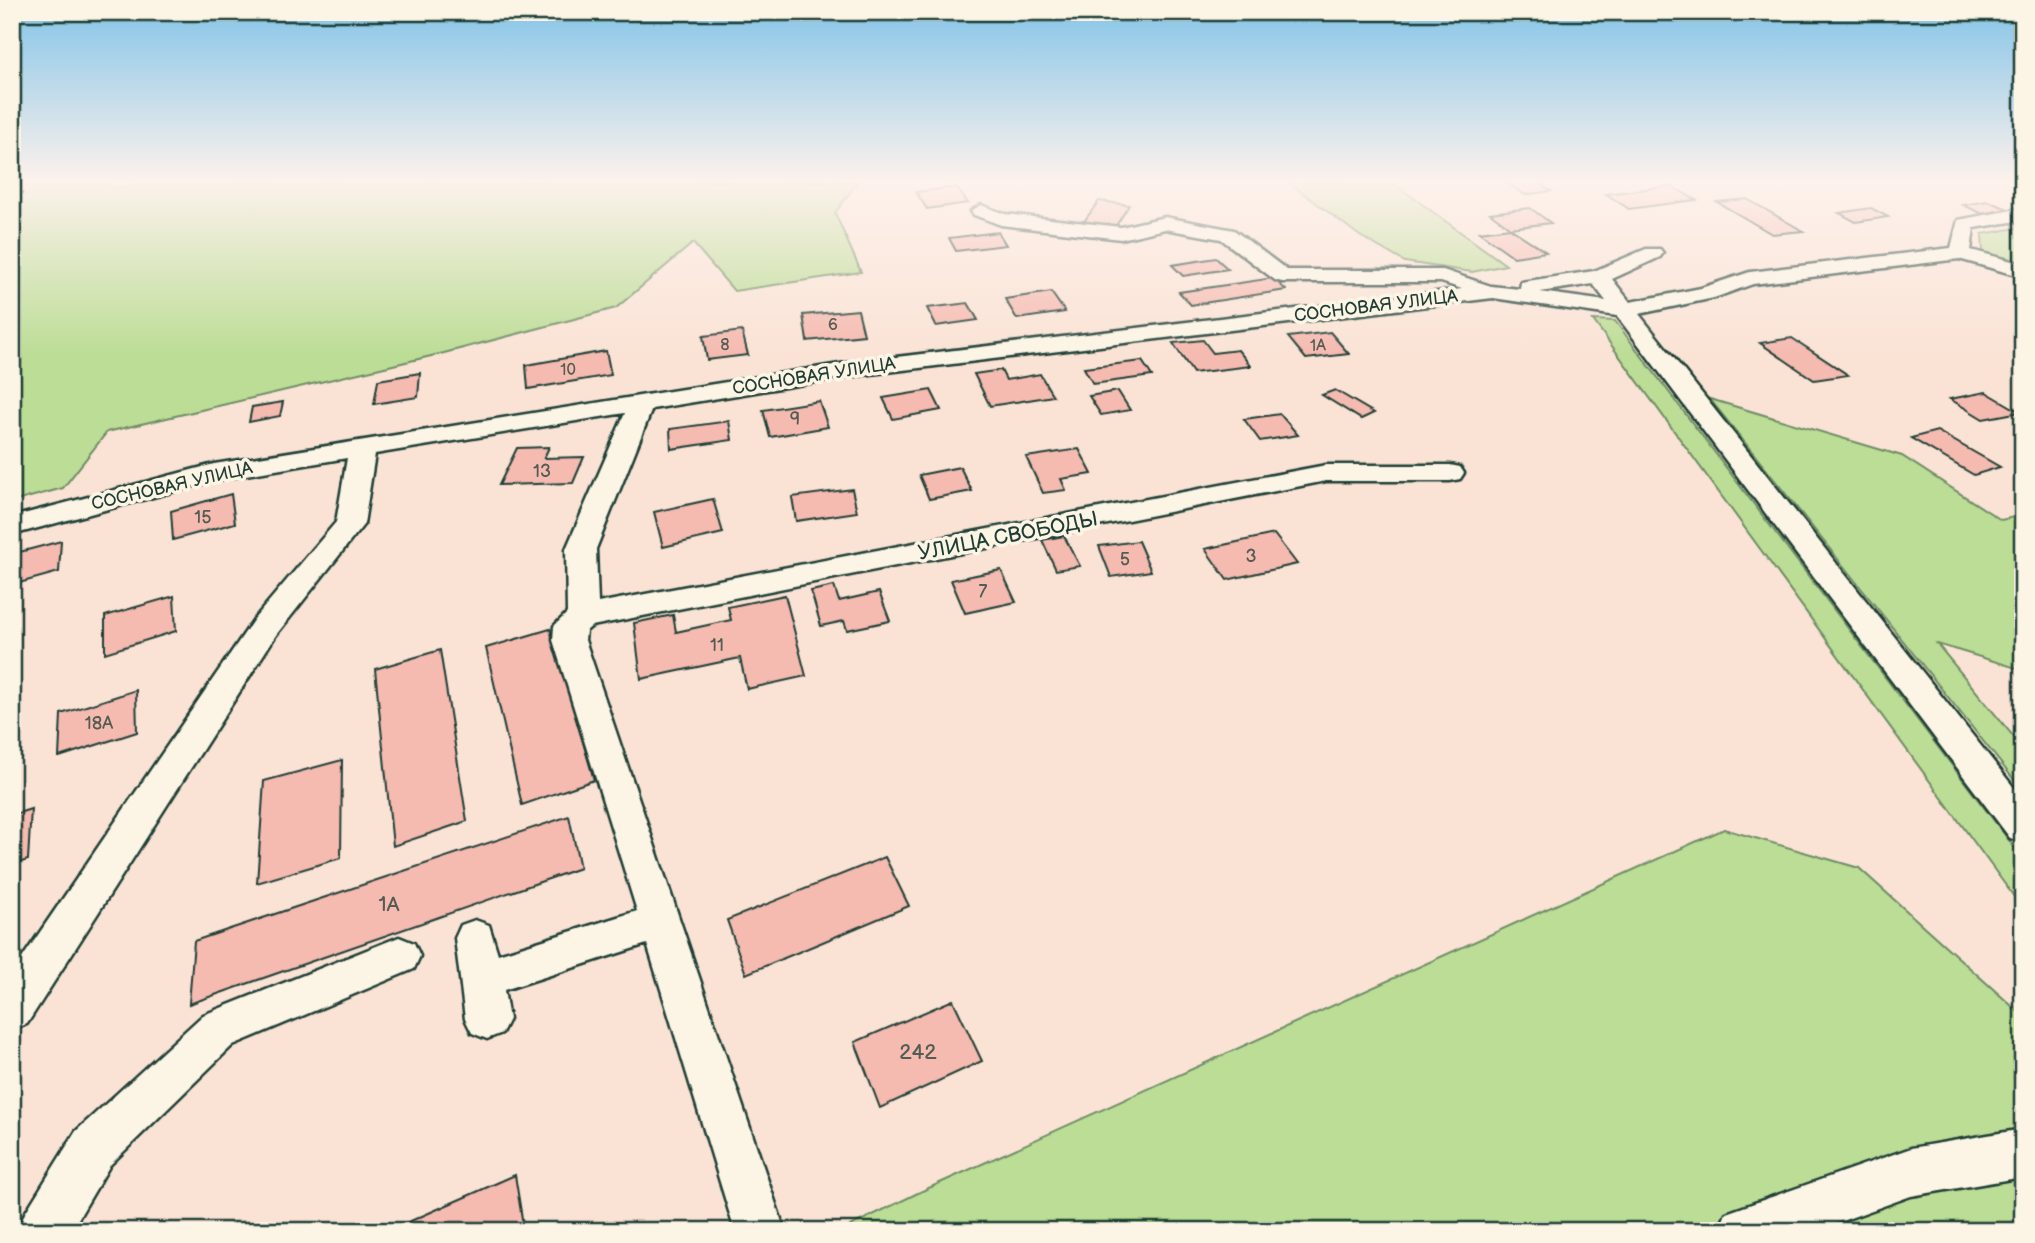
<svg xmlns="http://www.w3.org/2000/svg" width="2035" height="1243" viewBox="0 0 2035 1243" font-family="'Balsamiq Sans',sans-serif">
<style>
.green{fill:#bcdd96;stroke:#6e8d65;stroke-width:2}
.building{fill:#f5bab0;stroke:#1f3d34;stroke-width:2}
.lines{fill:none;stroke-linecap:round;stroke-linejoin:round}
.minor-casing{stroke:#1f3d34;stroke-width:5}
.minor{fill:#fcf5e5;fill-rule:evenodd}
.labels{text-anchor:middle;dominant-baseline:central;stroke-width:7;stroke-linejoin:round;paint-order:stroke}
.far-number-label{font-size:16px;fill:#545c53}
.far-street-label{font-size:18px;fill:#1f3d34;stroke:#fcf5e5}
.number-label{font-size:18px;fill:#545c53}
.street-label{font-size:21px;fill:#1f3d34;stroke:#fcf5e5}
.near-number-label{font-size:21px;fill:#545c53}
</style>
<rect width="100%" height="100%" fill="#fae3d5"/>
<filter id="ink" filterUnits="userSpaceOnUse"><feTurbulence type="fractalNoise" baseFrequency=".0143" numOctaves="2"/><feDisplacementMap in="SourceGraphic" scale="14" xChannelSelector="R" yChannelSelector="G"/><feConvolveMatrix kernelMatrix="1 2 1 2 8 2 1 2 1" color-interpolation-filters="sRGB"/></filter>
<g filter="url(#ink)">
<g class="green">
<polygon points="12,181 106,181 113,189 157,181 858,181 835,213 861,272 734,291 693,243 616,308 444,353 107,432 63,488 12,502"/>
<polygon points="1287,181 1390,181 1506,265 1472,272 1405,262 1360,236"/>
<polygon points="2023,227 2023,267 1983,252 1982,234"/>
<polygon points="1593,320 1615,321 2023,859 2023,909"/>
<polygon points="1710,399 1902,456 2001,520 2023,515 2023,670 1937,644 2023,748 2023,791"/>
<polygon points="1724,829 1859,868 2023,1016 2023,1231 851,1231 850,1226 920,1192"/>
</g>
<g class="building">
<polygon points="1504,181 1535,181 1551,191 1525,195"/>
<polygon points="1671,186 1696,200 1629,209 1606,194"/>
<polygon points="956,187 968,203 927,209 916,192"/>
<polygon points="1747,199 1803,231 1772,234 1717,202"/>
<polygon points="1099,201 1129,205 1114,229 1082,224"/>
<polygon points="1988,201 2008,209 1983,214 1963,205"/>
<polygon points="1530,208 1551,223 1510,228 1490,213"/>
<polygon points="1871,208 1888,217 1856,222 1839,213"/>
<polygon points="1510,228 1546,252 1514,257 1479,232"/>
<polygon points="998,232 1006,245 956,251 949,238"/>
<polygon points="1216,258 1228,269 1183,276 1172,265"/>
<polygon points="1273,278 1286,290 1191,305 1179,292"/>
<polygon points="1051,292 1065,312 1017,319 1005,299"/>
<polygon points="968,303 978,320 936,326 927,308"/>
<polygon points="858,310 864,335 807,341 803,315"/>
<polygon points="742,331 748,355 707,360 703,336"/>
<polygon points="1330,332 1349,354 1306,359 1288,337"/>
<polygon points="1792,338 1848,375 1814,380 1760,343"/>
<polygon points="1203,340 1213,353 1238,350 1251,366 1193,373 1173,343"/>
<polygon points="606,351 611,375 528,389 526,365"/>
<polygon points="1142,361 1152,376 1093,384 1084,368"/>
<polygon points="1001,370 1006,380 1040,374 1053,396 990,406 974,374"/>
<polygon points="420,373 418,397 374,404 378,380"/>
<polygon points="931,390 941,410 893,419 883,398"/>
<polygon points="1335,390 1374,413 1361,419 1322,395"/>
<polygon points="1118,391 1130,410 1101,415 1089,396"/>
<polygon points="1986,392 2020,412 1983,419 1950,399"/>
<polygon points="819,401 828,427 770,437 763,410"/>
<polygon points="283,402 280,416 249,422 252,407"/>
<polygon points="1280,414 1298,435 1260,441 1244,419"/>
<polygon points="729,421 732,440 671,449 670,429"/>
<polygon points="1937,431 2000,467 1974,475 1911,438"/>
<polygon points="549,447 544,458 584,457 573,483 499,485 517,448"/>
<polygon points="1079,449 1092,474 1061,479 1066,490 1043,493 1026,457"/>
<polygon points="960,467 972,491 929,499 919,475"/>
<polygon points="852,489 857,512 796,521 792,497"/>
<polygon points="231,494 235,523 173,540 171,511"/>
<polygon points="713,499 723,533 663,547 654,512"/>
<polygon points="1274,534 1297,564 1227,580 1205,549"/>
<polygon points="1064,536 1080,566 1056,570 1042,540"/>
<polygon points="61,541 59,572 12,585 12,554"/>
<polygon points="1138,541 1151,571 1111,577 1099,546"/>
<polygon points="1001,570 1016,602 965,613 951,580"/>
<polygon points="834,586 839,601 879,592 890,621 847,630 844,621 821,626 811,591"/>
<polygon points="785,595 806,676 747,689 740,658 641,679 634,623 673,615 676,632 731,620 728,607"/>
<polygon points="174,596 176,631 105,653 105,616"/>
<polygon points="550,629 594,780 522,805 486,648"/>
<polygon points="440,650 467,821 393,846 375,669"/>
<polygon points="136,690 137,732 59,757 61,714"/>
<polygon points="342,760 341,858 257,883 264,781"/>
<polygon points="31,809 28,860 12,865 12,815"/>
<polygon points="569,816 580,868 189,1004 194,941"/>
<polygon points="885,857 909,906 746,974 727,920"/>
<polygon points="953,1000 982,1061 880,1108 855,1042"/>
<polygon points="515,1175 524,1231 388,1231"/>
</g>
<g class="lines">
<g class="minor-casing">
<g id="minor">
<path d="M 981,205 L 1005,214 L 1121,227 L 1165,217 L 1234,230 L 1287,270 L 1443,270 L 1491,286 L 1520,289 L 1521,282 L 1594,271 L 1646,249 L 1660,249 L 1663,253 L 1660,257 L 1612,279 L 1630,302 L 1701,288 L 1750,272 L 1951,248 L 1958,220 L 2023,208 L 2023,220 L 1974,228 L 1971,250 L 2023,264 L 2023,277 L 1959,259 L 1753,284 L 1714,298 L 1639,314 L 2023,799 L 2023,842 L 2010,838 L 1617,316 L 1493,298 L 846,377 L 652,409 L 596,549 L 598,603 L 1326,465 L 1450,465 L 1460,467 L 1464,473 L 1460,479 L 1450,481 L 1326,481 L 592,626 L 586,631 L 585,640 L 785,1231 L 735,1231 L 647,944 L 504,990 L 509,1019 L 502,1033 L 487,1039 L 472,1033 L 465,1019 L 455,938 L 461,925 L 475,920 L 489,925 L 498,954 L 637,911 L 553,640 L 554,626 L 567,613 L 566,549 L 625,413 L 375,454 L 364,524 L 276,635 L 27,1024 L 12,1030 L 12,973 L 254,619 L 336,522 L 347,458 L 216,480 L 12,535 L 12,517 L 214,464 L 846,363 L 1462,289 L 1441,282 L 1282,282 L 1275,280 L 1221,239 L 1165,229 L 1121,239 L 1001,225 L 974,215 L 971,211 ZM 1593,284 L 1606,301 L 1540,292 Z"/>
<polygon points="399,937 414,943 420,956 414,969 233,1045 110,1165 71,1231 18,1231 25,1213 76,1131 203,1015"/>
<polygon points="2023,1129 2023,1177 1911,1196 1814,1231 1719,1231 1726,1213 1911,1148"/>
</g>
</g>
<use href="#minor" class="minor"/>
</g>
</g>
<linearGradient id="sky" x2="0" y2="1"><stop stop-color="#83c4e8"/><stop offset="0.51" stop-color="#fdf2ec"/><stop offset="1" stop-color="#fdf2ec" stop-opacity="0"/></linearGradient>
<rect width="2035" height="355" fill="url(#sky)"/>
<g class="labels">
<g class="far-number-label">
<text x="833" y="325">6</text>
<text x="725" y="345">8</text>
<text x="1318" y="346">1А</text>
<text x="568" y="370">10</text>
</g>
<g class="far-street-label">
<text transform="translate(1376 306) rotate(-7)">СОСНОВАЯ УЛИЦА</text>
<text transform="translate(814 376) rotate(-9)">СОСНОВАЯ УЛИЦА</text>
<text transform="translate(172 486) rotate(-13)">СОСНОВАЯ УЛИЦА</text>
</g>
<g class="number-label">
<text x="795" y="419">9</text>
<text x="542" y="471">13</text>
<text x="203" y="517">15</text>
<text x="1251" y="556">3</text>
<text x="1125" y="559">5</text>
<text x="983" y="591">7</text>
<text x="717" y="645">11</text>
<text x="99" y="723">18А</text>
</g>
<g class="street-label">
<text transform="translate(1008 536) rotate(-11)">УЛИЦА СВОБОДЫ</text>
</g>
<g class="near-number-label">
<text x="389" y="904">1А</text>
<text x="918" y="1052">242</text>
</g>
</g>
<rect width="2035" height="1243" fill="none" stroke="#fcf5e5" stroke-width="42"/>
<rect x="21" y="21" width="1993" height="1201" fill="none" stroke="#1f3d34" stroke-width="2.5" filter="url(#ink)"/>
</svg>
